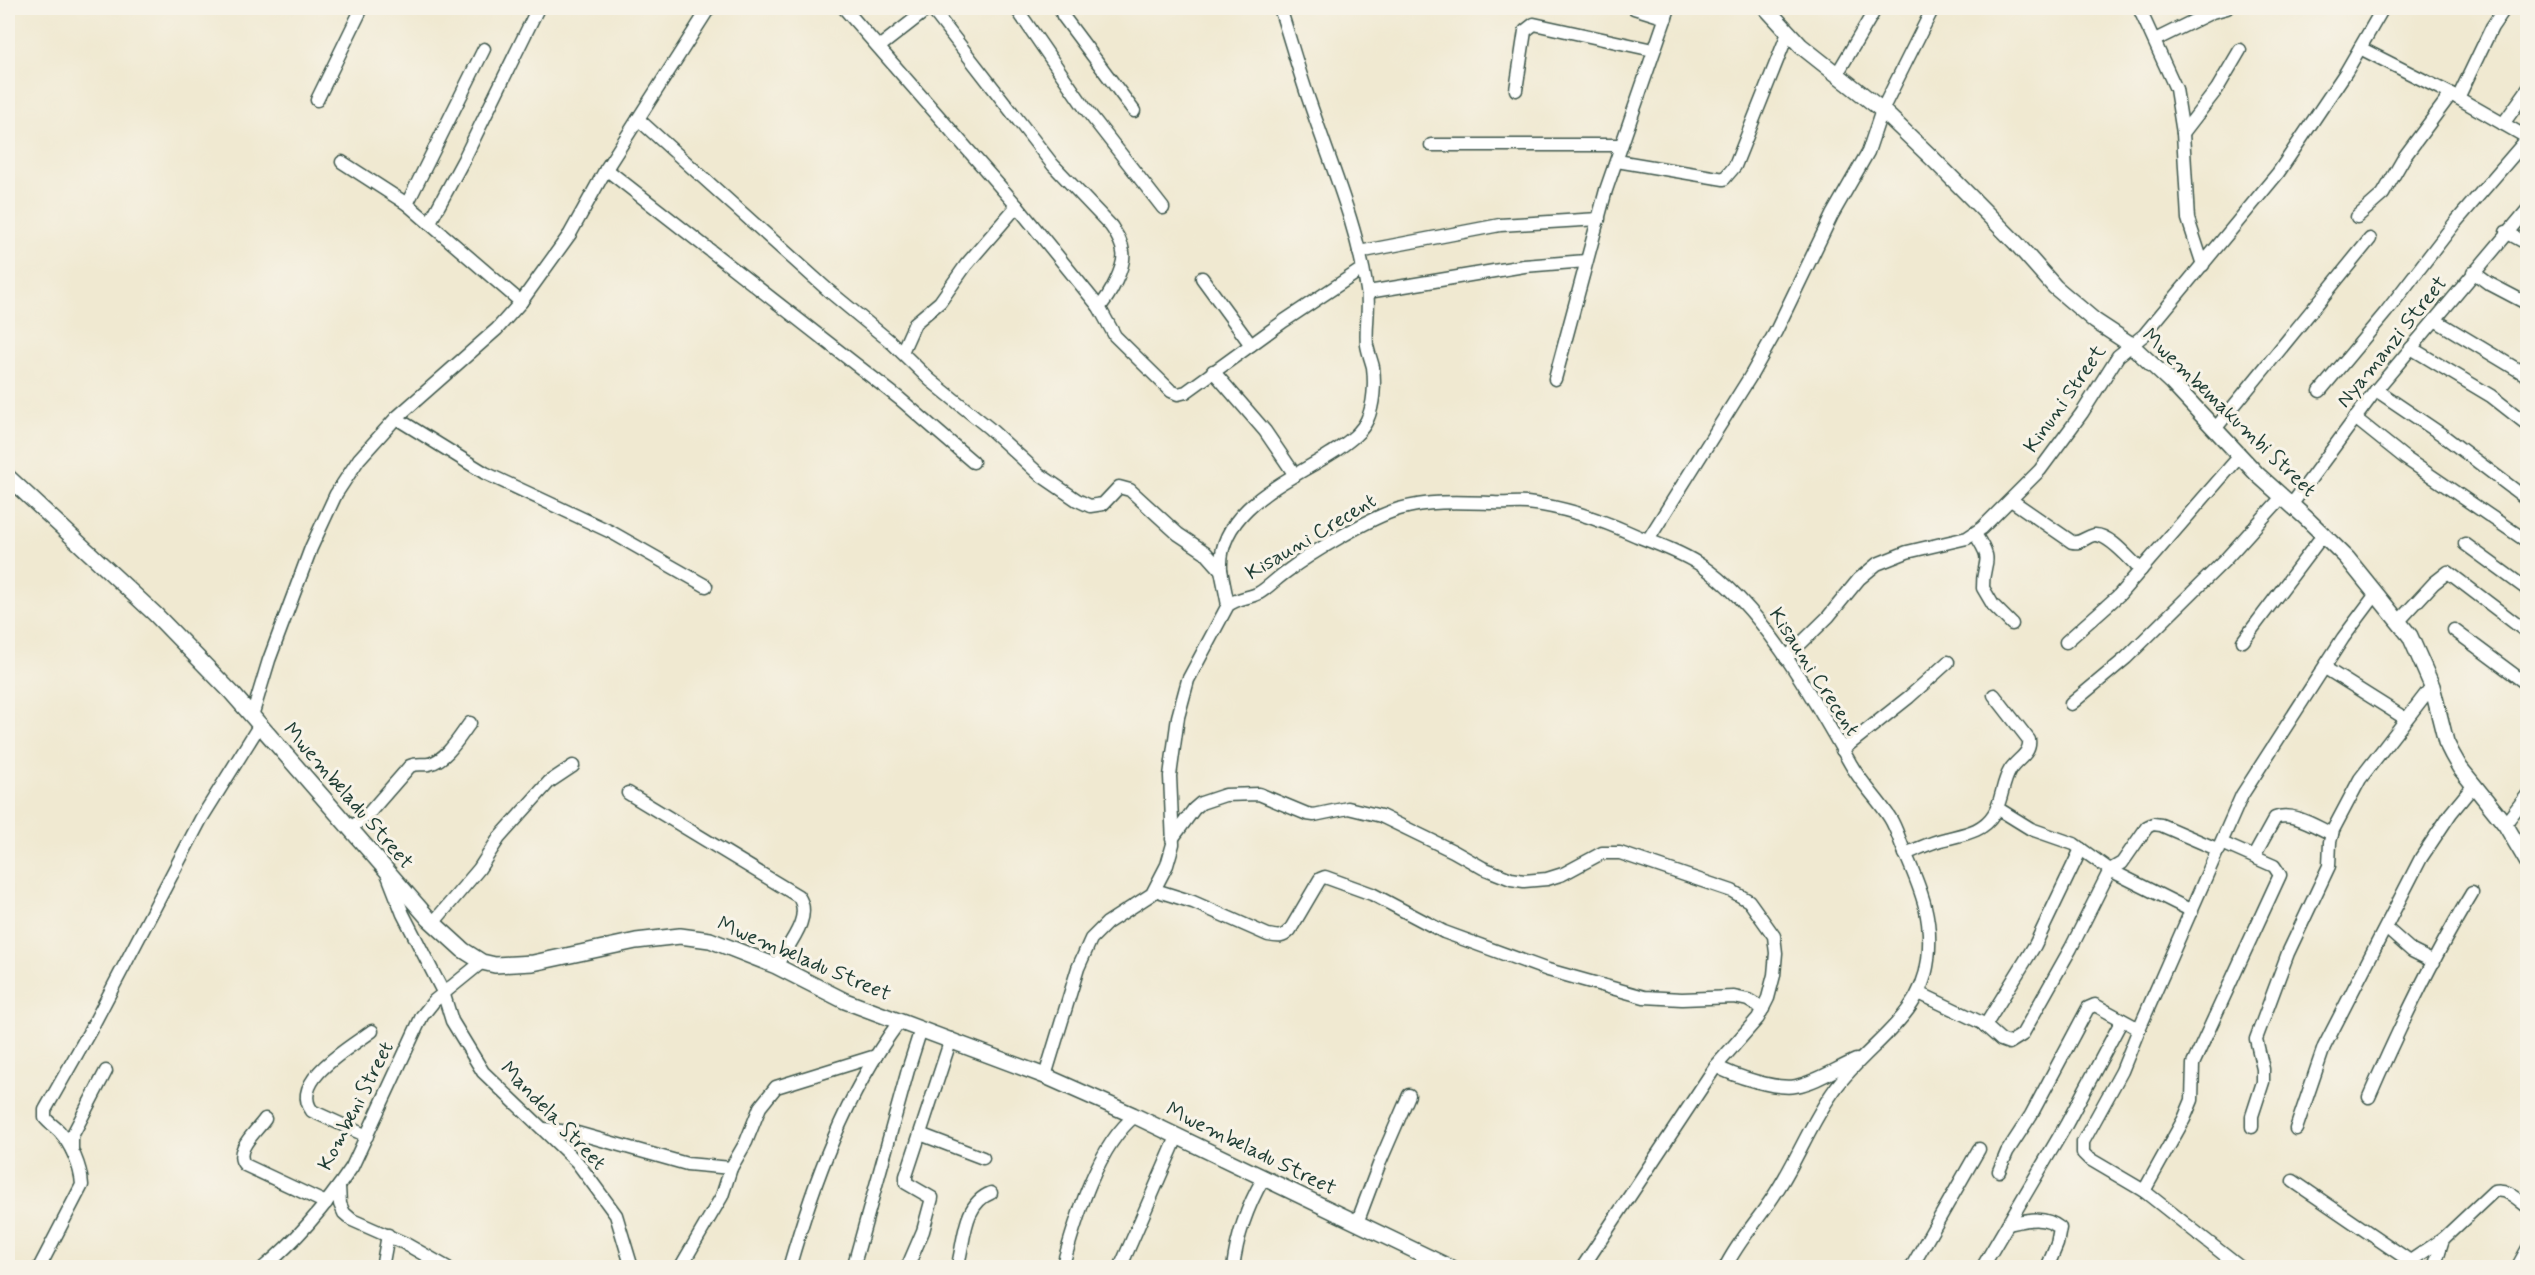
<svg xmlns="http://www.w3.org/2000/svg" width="2535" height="1275" viewBox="0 0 2535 1275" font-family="Mynerve,sans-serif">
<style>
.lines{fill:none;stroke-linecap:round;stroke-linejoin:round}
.minor-casing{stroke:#3e574c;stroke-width:15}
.tertiary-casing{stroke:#3e574c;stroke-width:18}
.minor{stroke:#fff;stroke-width:12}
.tertiary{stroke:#fff;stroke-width:15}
.labels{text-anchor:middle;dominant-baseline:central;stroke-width:6;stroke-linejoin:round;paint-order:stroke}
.street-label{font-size:21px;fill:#1f3d34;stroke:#f7f3e8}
</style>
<rect width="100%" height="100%" fill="#f7f3e8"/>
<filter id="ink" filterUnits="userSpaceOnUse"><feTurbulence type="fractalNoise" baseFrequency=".0167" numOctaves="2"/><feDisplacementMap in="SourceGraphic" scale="12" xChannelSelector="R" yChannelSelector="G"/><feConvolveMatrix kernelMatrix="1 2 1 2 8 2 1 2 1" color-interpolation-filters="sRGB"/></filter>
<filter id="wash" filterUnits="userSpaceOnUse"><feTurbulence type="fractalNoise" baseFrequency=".008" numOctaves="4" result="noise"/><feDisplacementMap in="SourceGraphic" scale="24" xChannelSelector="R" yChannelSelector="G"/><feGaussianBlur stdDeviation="1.35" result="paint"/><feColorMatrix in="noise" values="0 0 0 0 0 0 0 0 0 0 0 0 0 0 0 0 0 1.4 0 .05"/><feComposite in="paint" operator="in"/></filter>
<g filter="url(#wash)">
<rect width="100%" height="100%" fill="#f0e9d1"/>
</g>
<g filter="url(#ink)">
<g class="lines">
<g class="minor-casing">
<g id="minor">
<polyline points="844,8 1017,206 1099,307 1115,336 1171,391 1178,394 1186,392 1284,321 1362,269"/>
<path d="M 931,8 L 1053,165 L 1111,226 C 1116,234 1122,242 1123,252 C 1126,265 1109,298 1099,307"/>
<polyline points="1016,8 1085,108 1163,208"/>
<polyline points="1060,8 1063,16 1134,111"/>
<polyline points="1634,8 1666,18"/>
<polyline points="2139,8 2176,89 2183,133 2188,219 2203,265"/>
<polyline points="2155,40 2212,12 2227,8"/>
<polyline points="879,47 929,8"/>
<polyline points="1837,74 1876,8"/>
<polyline points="1516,90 1525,31 1534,24 1653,50"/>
<polyline points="2458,98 2492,27 2505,8"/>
<polyline points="317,100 362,8"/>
<polyline points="638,119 829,291 892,343 930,380 989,428 1039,474 1077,500 1090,506 1103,504 1119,487 1130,490 1178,534 1205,552 1221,570 1228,605"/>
<polyline points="2503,124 2528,89"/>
<polyline points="2183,133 2217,89 2240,50"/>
<polyline points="1431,145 1621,145"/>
<polyline points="1617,161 1724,179 1735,166 1788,33"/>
<polyline points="342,162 407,204 521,302"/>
<polyline points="606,169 900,399 973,462"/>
<polyline points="407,204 484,49"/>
<polyline points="2357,217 2383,194 2405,156 2451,94"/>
<polyline points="430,222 464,159 538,8"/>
<polyline points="2506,232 2528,244"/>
<polyline points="1359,252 1500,225 1599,219"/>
<polyline points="2473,272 2488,283 2528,304"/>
<polyline points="1202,278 1251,345"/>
<polyline points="1368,292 1524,266 1586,261"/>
<polyline points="2435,320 2528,376"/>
<polyline points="2411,348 2491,396 2528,425"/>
<polyline points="902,352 915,323 940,302 966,265 1017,206"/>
<polyline points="1213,371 1265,431 1295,475"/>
<polyline points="1555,379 1606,190 1669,8"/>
<polyline points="2376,390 2441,434 2528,500"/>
<polyline points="2320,391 2386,312 2454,224 2528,138 2451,94 2360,48"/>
<polyline points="396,418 485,473 611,532 706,586"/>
<polyline points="2355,418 2405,458 2528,542"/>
<polyline points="2215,429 2370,239"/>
<path d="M 2011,500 L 2072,542 C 2081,544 2085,537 2094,535 C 2109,533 2131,561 2141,570"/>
<polyline points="2292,504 2376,390 2528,209"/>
<path d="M 1975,534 C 1996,566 1982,558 1983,588 L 1993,605 L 2012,624"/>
<polyline points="1648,540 1750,377 1776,331 1832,215 1868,152 1882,110 1933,8"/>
<polyline points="2465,544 2528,590"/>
<path d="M 1221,570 C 1217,506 1296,478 1338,449 C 1349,441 1361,433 1367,420 C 1374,405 1375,383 1373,367 C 1371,359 1368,352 1367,345 C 1365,327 1370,308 1367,290 C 1357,225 1331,165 1310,103 C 1299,72 1290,39 1280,8"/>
<polyline points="2399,621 2434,583 2448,572 2528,633"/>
<polyline points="2454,630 2528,685"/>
<polyline points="2243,641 2323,535"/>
<polyline points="2066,642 2119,595 2239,457"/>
<polyline points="1786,658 1828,617 1859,579 1877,564 1907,552 1967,538 1982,528 2040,470 2082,413 2118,356 2144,335 2278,173 2346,72 2383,8"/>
<polyline points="2325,668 2406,719"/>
<polyline points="2071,704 2126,658 2224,561 2282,497"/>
<polyline points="252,716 269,660 311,548 336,494 359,459 396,418 497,329 521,302 570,234 606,169 709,8"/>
<polyline points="1842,750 1909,697 1948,662"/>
<path d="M 628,793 L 798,896 C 814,917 787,946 776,966"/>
<polyline points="1997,808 2031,829 2074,844 2110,870 2192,911"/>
<polyline points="2505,824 2528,794"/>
<path d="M 350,829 L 369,813 L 410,766 C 417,763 422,765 429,764 C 447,760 460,736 470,723"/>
<polyline points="1172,839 1194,809 1201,803 1225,795 1259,794 1307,814 1314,815 1348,808 1381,816 1453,851 1483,868 1511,879 1524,881 1547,879 1563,874 1602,853 1620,853 1732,891 1749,901 1774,936 1776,953 1774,975 1768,998 1758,1018 1716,1066 1582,1268"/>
<path d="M 1905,854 C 1918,849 1931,842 1945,839 C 1964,834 1983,832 1994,814 C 2002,801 2002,783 2010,770 C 2017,759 2031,754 2029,740 L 1994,695"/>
<path d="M 2254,856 L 2275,818 C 2293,811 2316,827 2332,834"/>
<polyline points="387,873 403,914 443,992 452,1021 483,1072 577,1162 616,1215 632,1268"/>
<path d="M 1155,890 L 1193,902 L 1268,935 C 1278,937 1283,938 1290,930 L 1320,879 L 1325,877 L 1372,894 L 1444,932 L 1548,970 L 1644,997 L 1682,999 L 1734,997 L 1748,1000 L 1763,1009"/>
<polyline points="433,923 479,869 499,838 549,782 573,766"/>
<polyline points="2386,928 2412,951 2434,962"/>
<polyline points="1919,993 1982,1023 2001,1040 2009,1043 2022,1035 2071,948 2110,870 2122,863 2147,827 2153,824 2161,825 2219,850"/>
<polyline points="1985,1026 2035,945 2081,849"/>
<path d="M 1716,1066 C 1733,1076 1777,1090 1796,1086 C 1817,1082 1837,1068 1856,1060"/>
<path d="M 1045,1076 L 1078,968 L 1091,939 L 1107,923 L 1152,894 L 1167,865 L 1173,844 L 1170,776 L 1178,717 L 1188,680 L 1228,605 C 1238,598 1249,598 1259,593 C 1269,587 1277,578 1286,572 C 1311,553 1369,518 1399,509 C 1430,500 1461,502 1493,503 C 1505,504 1516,502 1527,503 C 1566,507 1602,520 1637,536 C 1658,544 1680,552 1699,564 C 1762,605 1813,698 1850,763 C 1861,783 1878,799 1890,818 C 1897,829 1900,843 1906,855 C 1922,892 1933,919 1928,960 C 1921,1019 1867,1044 1835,1089 C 1811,1122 1799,1156 1778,1189 C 1762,1216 1739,1239 1725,1268"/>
<path d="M 2369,1097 C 2399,1028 2433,957 2472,893"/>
<path d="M 265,1119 C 257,1131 232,1151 245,1165 L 326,1203"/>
<polyline points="2252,1127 2252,1116 2263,1082 2263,1069 2256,1039 2288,953 2329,866 2330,842 2333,830 2360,779 2432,686"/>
<polyline points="544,1129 577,1133 687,1164 731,1168"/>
<polyline points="2296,1129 2324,1047 2368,961 2421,858 2451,813 2474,785"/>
<polyline points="920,1134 983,1158"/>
<path d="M 367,1136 L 312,1111 C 289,1081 351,1047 372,1031"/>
<polyline points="72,1150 72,1136 106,1071"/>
<polyline points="1999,1171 2007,1152 2031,1115 2088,1008 2095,1005 2139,1029"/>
<polyline points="2293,1181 2410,1261"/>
<polyline points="339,1186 340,1204 344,1213 352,1220 404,1243 448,1268"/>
<polyline points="2144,1191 2184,1119 2192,1100 2193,1064 2280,875 2274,866 2222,843"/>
<polyline points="1357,1223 1380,1162 1409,1095"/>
<path d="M 2008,1224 C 2027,1220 2044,1215 2060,1228 L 2057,1244 L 2047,1268"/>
<path d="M 39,1268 L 82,1185 C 81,1167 71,1144 59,1131 C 54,1126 49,1123 45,1118 L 45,1110 L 91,1029 L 201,819 L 259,726"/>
<path d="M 263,1268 C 297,1240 327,1204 352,1167 L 422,1016 L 434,1001 L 482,962"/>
<polyline points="382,1268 388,1235"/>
<polyline points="680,1268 722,1196 731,1168 746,1142 760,1107 776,1087 876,1056"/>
<path d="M 789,1268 C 814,1181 845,1095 899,1022"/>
<polyline points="853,1268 908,1070 921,1029"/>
<polyline points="907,1268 923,1231 932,1198 906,1183 906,1176 951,1039"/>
<path d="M 957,1268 C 965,1243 962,1204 991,1193"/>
<path d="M 1062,1268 C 1076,1220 1096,1147 1135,1116"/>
<polyline points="1120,1268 1177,1137"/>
<path d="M 1233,1268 C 1237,1235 1247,1207 1263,1179"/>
<polyline points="1911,1268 1979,1149"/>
<polyline points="1982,1268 2066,1125 2122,1020"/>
<polyline points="2241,1268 2144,1191 2088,1158 2083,1153 2083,1142 2122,1071 2139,1029 2242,795 2343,638 2376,594"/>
<path d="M 2400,1268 L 2443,1239 L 2494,1191 C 2507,1188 2517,1199 2528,1207"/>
<polyline points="2434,1268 2443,1239"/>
<polyline points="2517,1268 2528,1248"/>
</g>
</g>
<g class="tertiary-casing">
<g id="tertiary">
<polyline points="1766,8 1801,46 1882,110 1933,159 2016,243 2055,287 2095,321 2130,344 2172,383 2257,474 2306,518 2347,558 2410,636 2432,686 2446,742 2452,754 2460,768 2505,824 2528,863"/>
<polyline points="8,477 155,614 232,693 429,919 463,950 482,962 495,965 533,963 636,941 680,936 710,940 776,966 845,1001 1045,1076 1133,1115 1451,1268"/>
</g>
</g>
<use href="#minor" class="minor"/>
<use href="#tertiary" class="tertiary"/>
</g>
</g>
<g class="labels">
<g class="street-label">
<text transform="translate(2392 342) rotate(-51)">Nyamanzi Street</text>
<text transform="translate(2065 399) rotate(-55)">Kinuni Street</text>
<text transform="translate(2229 413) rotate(44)">Mwembemakumbi Street</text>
<text transform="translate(1311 537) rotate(-31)">Kisauni Crecent</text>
<text transform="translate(1814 672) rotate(57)">Kisauni Crecent</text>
<text transform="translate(348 796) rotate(49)">Mwembeladu Street</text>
<text transform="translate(804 959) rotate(23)">Mwembeladu Street</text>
<text transform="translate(356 1106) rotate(-63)">Kombeni Street</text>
<text transform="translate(553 1116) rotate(46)">Mandela Street</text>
<text transform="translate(1251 1149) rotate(26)">Mwembeladu Street</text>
</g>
</g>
<rect width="2535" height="1275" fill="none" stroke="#f7f3e8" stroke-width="30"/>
</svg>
